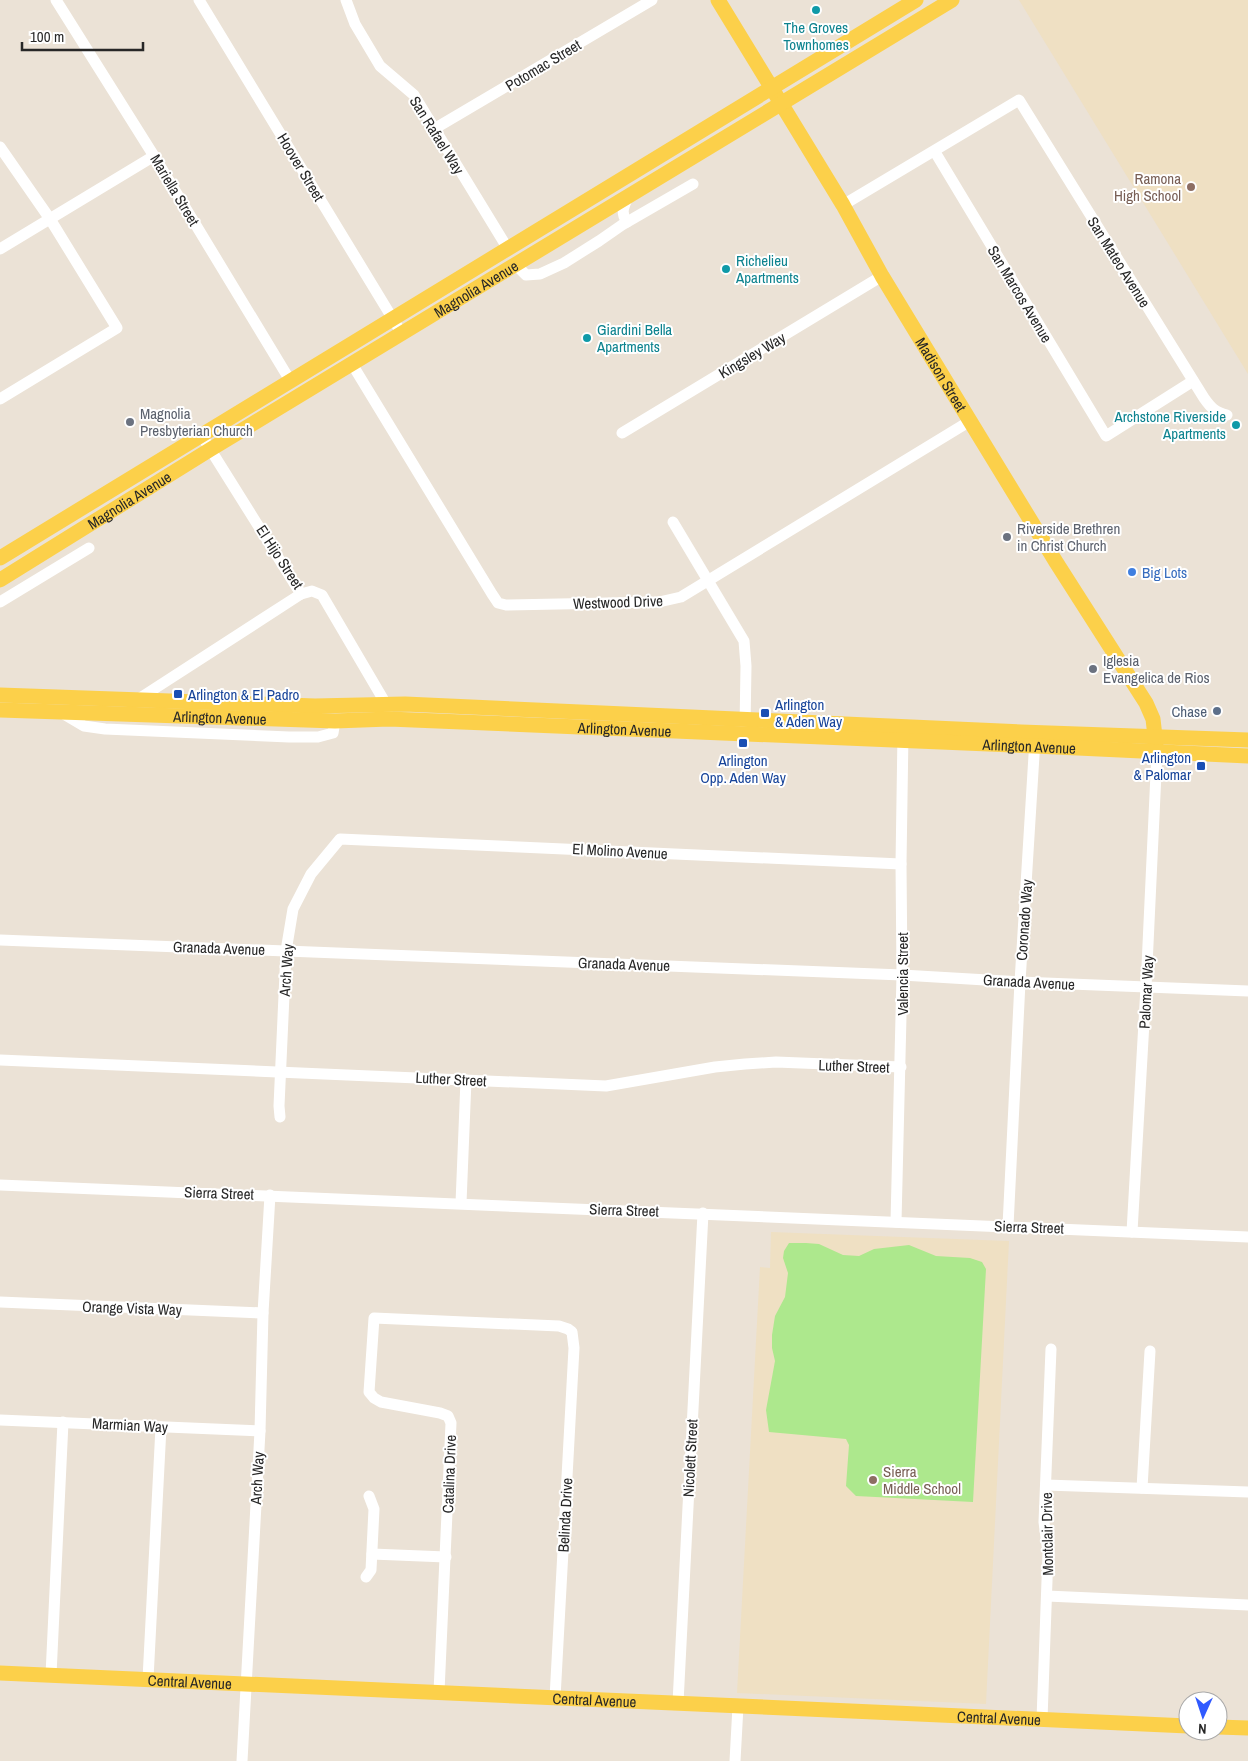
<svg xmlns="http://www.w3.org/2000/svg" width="1248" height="1761" viewBox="0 0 1248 1761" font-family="'Archivo Narrow',sans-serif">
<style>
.education{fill:#efe0c3}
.green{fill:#ade88d}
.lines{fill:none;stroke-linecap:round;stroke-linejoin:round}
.minor{stroke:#fff;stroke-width:11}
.major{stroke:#fcd04a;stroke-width:15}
.culture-dot{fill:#0f9aa8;stroke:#fff;stroke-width:2}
.education-dot{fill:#8d6e63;stroke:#fff;stroke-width:2}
.worship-dot{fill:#6b7280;stroke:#fff;stroke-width:2}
.shop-dot{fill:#3f7fe0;stroke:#fff;stroke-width:2}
.transit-dot{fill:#1a4fb4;stroke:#fff;stroke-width:2}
.service-dot{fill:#5c6f8a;stroke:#fff;stroke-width:2}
.labels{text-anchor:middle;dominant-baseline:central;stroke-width:4;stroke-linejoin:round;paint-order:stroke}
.culture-label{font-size:15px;fill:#0d838f;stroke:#fff;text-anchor:start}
.street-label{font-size:15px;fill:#272727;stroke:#fff}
.education-label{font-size:15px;fill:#785e54;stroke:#fff;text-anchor:end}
.worship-label{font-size:15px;fill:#5b616d;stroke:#fff;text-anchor:start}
.shop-label{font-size:15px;fill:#366cbe;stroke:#fff;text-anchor:start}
.transit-label{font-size:15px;fill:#164399;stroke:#fff;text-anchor:start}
.service-label{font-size:15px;fill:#4e5e75;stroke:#fff;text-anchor:end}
</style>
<rect width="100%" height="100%" fill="#ebe2d6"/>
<g class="education">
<polygon points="1019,0 1248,0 1248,374"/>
<polygon points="771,1232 1009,1241 986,1704 737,1693 760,1267 770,1268"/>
</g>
<polygon class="green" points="789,1243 806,1243 819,1244 843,1255 859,1256 874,1249 909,1245 936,1256 970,1258 982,1262 986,1269 973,1502 856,1496 846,1486 849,1445 846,1439 769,1432 766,1410 775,1361 772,1348 772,1335 775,1316 785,1297 788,1273 783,1258 784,1251"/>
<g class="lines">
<g class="minor">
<polyline points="56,0 154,156 291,382"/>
<polyline points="199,0 402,334"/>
<polyline points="346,0 355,24 380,66 414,95 508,249"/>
<polyline points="434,129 652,0"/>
<polyline points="0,147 50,219 117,328 0,399"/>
<polyline points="935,152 1106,436 1193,381"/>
<path d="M 843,205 L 1019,100 L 1204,398 C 1211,408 1215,412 1227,415"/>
<path d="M 627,222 C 620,212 624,207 628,197"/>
<polyline points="0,249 154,156"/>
<polyline points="516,265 526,275 540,274 564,263 599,241 622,225 693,184"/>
<polyline points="352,364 492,594 498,603 506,605 659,602 681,597 970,421"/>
<polyline points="622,433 882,276"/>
<polyline points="202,436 301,594"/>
<polyline points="673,522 744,641 746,666 745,727"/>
<polyline points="0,602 89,548"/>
<polyline points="137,700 301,594 312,591 322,595 386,704 387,711"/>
<polyline points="62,713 84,726 105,729 289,737 318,737 333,733 335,721"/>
<polyline points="0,940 902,975 1020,982 1248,991"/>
<polyline points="0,1060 606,1086 715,1067 745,1064 776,1062 901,1067"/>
<polyline points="280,1117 279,1106 286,951 293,909 311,874 340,839 901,864"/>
<polyline points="0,1185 1248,1237"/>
<polyline points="461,1203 466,1080"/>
<polyline points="896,1222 902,975 901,864 903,733"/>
<polyline points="1008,1226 1020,982 1035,739"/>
<polyline points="1132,1232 1146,987 1157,752"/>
<polyline points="0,1302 263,1313"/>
<polyline points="0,1420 260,1431"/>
<polyline points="1046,1485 1248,1492"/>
<polyline points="1142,1488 1150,1351"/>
<polyline points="372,1554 446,1557"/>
<polyline points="366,1577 371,1570 374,1509 369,1496"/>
<polyline points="1047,1596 1248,1605"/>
<polyline points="51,1675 63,1422"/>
<polyline points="148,1679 161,1427"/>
<polyline points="439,1692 451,1423 448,1416 440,1413 381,1402 374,1398 369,1392 374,1318 559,1326 568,1329 572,1332 574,1348 555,1698"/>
<polyline points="678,1703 703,1213"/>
<polyline points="1042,1719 1048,1553 1044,1522 1051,1349"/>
<polyline points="242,1761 260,1431 263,1313 270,1195"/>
<polyline points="735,1761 738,1706"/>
</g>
<g class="major">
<path id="s1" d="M 718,0 L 843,205 L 882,276 L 970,421 L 1056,562 L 1146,703 L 1153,719 L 1156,745"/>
<polyline points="0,558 916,0"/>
<path id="s2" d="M 0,580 L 211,449 L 952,0"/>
<polyline points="0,695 315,706 405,704 1021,732 1248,740"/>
<path id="s3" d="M 0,710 L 335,721 L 389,719 L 1035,746 L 1248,756"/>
<path id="s4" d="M 0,1673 L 1188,1726"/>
<polyline points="1218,1727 1248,1728"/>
</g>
</g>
<g class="culture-dot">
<circle cx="816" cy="10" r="5"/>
<circle cx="726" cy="269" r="5"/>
<circle cx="587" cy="338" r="5"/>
<circle cx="1236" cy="425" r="5"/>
</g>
<g class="education-dot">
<circle cx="1191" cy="187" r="5"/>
<circle cx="873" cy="1480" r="5"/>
</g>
<g class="worship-dot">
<circle cx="130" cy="422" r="5"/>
<circle cx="1007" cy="537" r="5"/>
<circle cx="1093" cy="669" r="5"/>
</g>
<circle class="shop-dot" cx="1132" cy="572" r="5"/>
<g class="transit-dot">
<rect x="173" y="689" width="10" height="10" rx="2.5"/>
<rect x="760" y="708" width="10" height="10" rx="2.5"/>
<rect x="738" y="738" width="10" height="10" rx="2.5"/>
<rect x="1196" y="761" width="10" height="10" rx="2.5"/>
</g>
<circle class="service-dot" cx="1217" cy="711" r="5"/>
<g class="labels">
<g class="culture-label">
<text x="816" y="27" text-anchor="middle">The Groves<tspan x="816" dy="17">Townhomes</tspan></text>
<text x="736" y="260">Richelieu<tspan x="736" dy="17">Apartments</tspan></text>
<text x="597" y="329">Giardini Bella<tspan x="597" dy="17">Apartments</tspan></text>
<text x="1226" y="416" text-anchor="end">Archstone Riverside<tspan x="1226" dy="17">Apartments</tspan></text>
</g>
<g class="street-label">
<text transform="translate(543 65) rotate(-31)">Potomac Street</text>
<text transform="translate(437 135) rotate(58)">San Rafael Way</text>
<text transform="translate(301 167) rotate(59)">Hoover Street</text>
<text transform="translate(175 190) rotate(59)">Mariella Street</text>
<text transform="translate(1119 262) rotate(58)">San Mateo Avenue</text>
<text stroke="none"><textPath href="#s2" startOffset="558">Magnolia Avenue</textPath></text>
<text transform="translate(1020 294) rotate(59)">San Marcos Avenue</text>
<text transform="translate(752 355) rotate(-31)">Kingsley Way</text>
<text stroke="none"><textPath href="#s1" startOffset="436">Madison Street</textPath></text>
<text stroke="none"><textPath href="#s2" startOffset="152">Magnolia Avenue</textPath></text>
<text transform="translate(280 557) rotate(57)">El Hijo Street</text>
<text transform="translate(618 602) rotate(-2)">Westwood Drive</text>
<text stroke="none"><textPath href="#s3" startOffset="220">Arlington Avenue</textPath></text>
<text stroke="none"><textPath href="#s3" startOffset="625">Arlington Avenue</textPath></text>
<text stroke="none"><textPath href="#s3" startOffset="1030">Arlington Avenue</textPath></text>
<text transform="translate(620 851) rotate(3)">El Molino Avenue</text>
<text transform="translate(1024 920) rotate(-86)">Coronado Way</text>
<text transform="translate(219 948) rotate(2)">Granada Avenue</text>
<text transform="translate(624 964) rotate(2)">Granada Avenue</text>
<text transform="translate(286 970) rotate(-86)">Arch Way</text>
<text transform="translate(902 974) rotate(-90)">Valencia Street</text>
<text transform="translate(1029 982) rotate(3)">Granada Avenue</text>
<text transform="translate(1146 992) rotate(-87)">Palomar Way</text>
<text transform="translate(854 1066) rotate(2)">Luther Street</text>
<text transform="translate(451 1079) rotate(3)">Luther Street</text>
<text transform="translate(219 1193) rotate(2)">Sierra Street</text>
<text transform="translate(624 1210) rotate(2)">Sierra Street</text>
<text transform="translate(1029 1227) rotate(2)">Sierra Street</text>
<text transform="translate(132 1308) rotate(2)">Orange Vista Way</text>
<text transform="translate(130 1425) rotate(3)">Marmian Way</text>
<text transform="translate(690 1458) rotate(-87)">Nicolett Street</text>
<text transform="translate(449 1474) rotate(-88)">Catalina Drive</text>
<text transform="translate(257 1478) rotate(-87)">Arch Way</text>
<text transform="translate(565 1515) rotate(-87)">Belinda Drive</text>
<text transform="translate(1047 1534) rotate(-91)">Montclair Drive</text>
<text stroke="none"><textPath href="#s4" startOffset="190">Central Avenue</textPath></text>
<text stroke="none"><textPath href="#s4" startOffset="595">Central Avenue</textPath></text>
<text stroke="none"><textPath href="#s4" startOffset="1000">Central Avenue</textPath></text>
</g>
<g class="education-label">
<text x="1181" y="178">Ramona<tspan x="1181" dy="17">High School</tspan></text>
<text x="883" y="1471" text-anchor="start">Sierra<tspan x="883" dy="17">Middle School</tspan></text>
</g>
<g class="worship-label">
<text x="140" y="413">Magnolia<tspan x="140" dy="17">Presbyterian Church</tspan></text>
<text x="1017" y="528">Riverside Brethren<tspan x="1017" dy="17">in Christ Church</tspan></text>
<text x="1103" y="660">Iglesia<tspan x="1103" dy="17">Evangelica de Rios</tspan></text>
</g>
<g class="shop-label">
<text x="1142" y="572">Big Lots</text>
</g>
<g class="transit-label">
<text x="188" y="694">Arlington &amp; El Padro</text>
<text x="775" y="704">Arlington<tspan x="775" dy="17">&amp; Aden Way</tspan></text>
<text x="1191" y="757" text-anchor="end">Arlington<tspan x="1191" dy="17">&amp; Palomar</tspan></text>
<text x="743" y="760" text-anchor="middle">Arlington<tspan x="743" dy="17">Opp. Aden Way</tspan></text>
</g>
<g class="service-label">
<text x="1207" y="711">Chase</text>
</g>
</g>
<g transform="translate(1203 1716) rotate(183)"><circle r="24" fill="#ffffff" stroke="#a9a9a9"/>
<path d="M0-4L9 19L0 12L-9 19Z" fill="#305aff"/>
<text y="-8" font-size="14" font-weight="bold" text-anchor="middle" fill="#272727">N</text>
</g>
<path d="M22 42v8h121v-8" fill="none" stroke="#272727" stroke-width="2.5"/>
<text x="30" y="42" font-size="15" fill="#272727" stroke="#ffffff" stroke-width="4" paint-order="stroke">100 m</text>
</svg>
